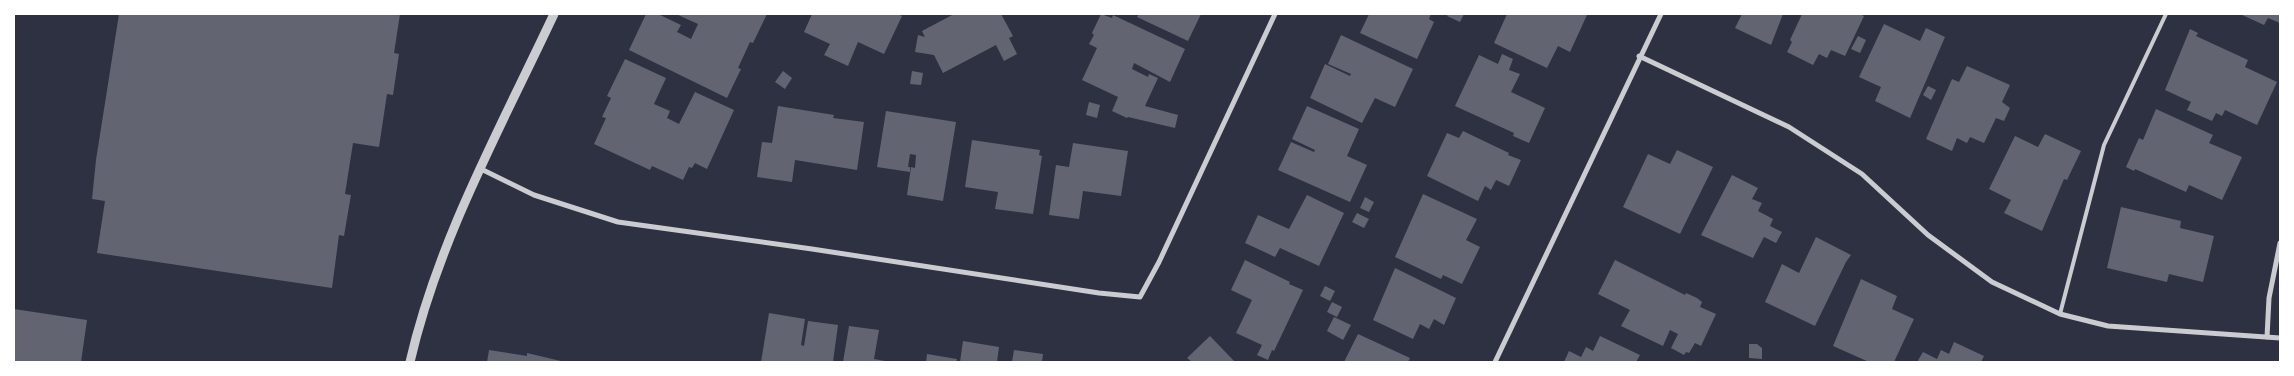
<svg xmlns="http://www.w3.org/2000/svg" width="2294" height="376" viewBox="0 0 2294 376" font-family="'Nunito Sans',sans-serif">
<style>
.building{fill:#626471}
.lines{fill:none;stroke-linecap:round;stroke-linejoin:round}
.service{stroke:#caccd0;stroke-width:4}
.minor{stroke:#caccd0;stroke-width:5}
.tertiary{stroke:#caccd0;stroke-width:9}
</style>
<rect width="100%" height="100%" fill="#2d3142"/>
<g class="building">
<polygon points="119,14 400,14 394,53 399,54 393,95 387,94 379,147 353,143 345,194 351,195 344,236 339,235 332,288 97,253 105,201 92,199 96,160"/>
<polygon points="646,14 658,14 681,25 677,32 691,39 698,24 676,14 767,14 753,43 750,42 738,68 741,69 727,98 629,50"/>
<polygon points="812,14 897,14 902,16 884,54 858,42 848,66 824,55 830,44 804,32"/>
<polygon points="954,14 1001,14 1013,36 1009,38 1017,54 1004,61 996,45 943,73 934,55 915,52 918,35 925,37 922,31"/>
<polygon points="1101,14 1112,18 1113,15 1185,49 1170,82 1134,63 1132,69 1148,77 1149,74 1158,78 1145,106 1178,115 1175,128 1128,117 1127,118 1112,111 1118,97 1082,80 1097,48 1089,44 1094,35 1092,33"/>
<polygon points="1139,14 1201,14 1188,41 1137,17"/>
<polygon points="1369,14 1431,14 1429,19 1434,22 1417,59 1360,33"/>
<polygon points="1448,14 1464,14 1460,22 1447,16"/>
<polygon points="1507,14 1584,14 1587,15 1570,52 1558,46 1547,68 1494,43"/>
<polygon points="1742,14 1783,14 1771,45 1735,28"/>
<polygon points="1802,14 1860,14 1864,16 1845,56 1831,50 1827,58 1819,54 1813,65 1787,52 1792,42 1790,40"/>
<polygon points="2240,14 2280,14 2280,23 2268,18 2264,25"/>
<polygon points="1884,24 1920,41 1926,28 1945,37 1910,118 1875,101 1881,87 1859,77"/>
<polygon points="2190,29 2198,33 2196,36 2248,60 2245,67 2277,82 2257,125 2225,110 2222,116 2216,113 2212,121 2187,110 2191,102 2165,90"/>
<polygon points="1341,35 1413,69 1395,107 1375,98 1362,123 1310,98 1325,64 1350,76 1351,74 1328,64"/>
<polygon points="1858,36 1866,40 1860,53 1851,49"/>
<polygon points="1502,54 1513,59 1509,70 1520,74 1511,92 1545,108 1529,143 1513,136 1514,133 1455,106 1479,55 1498,64"/>
<polygon points="625,59 666,78 654,104 670,111 667,118 679,124 695,92 734,110 707,169 695,163 692,168 689,167 683,180 652,166 650,170 594,144 606,118 602,117 611,98 607,96"/>
<polygon points="1967,66 2010,85 2002,102 2010,108 2004,121 1996,118 1984,143 1970,137 1967,143 1957,138 1952,151 1926,139 1952,79 1959,82"/>
<polygon points="783,71 792,78 785,89 775,82"/>
<polygon points="912,71 923,73 921,85 910,84"/>
<polygon points="1928,86 1936,90 1931,100 1923,95"/>
<polygon points="1089,102 1100,105 1097,118 1086,115"/>
<polygon points="778,106 834,115 833,118 864,122 857,170 795,160 792,182 757,177 762,142 772,143"/>
<polygon points="1307,106 1359,129 1347,156 1367,165 1350,202 1278,170 1291,142 1314,152 1315,150 1292,139"/>
<polygon points="2156,109 2213,135 2209,143 2242,157 2222,200 2189,185 2186,192 2135,169 2134,171 2126,167 2139,138 2143,140"/>
<polygon points="886,111 956,122 943,201 907,195 911,167 915,168 916,155 910,154 908,167 910,167 910,172 877,167"/>
<polygon points="1463,131 1509,153 1508,155 1521,160 1509,186 1496,180 1491,190 1485,186 1478,201 1427,176 1447,133 1459,138"/>
<polygon points="2045,134 2081,151 2067,180 2064,179 2042,231 2004,213 2011,200 1989,189 2015,136 2038,147"/>
<polygon points="972,140 1040,150 1039,155 1042,156 1033,214 995,209 998,192 965,187"/>
<polygon points="1073,143 1128,151 1121,196 1083,191 1079,219 1049,215 1056,165 1069,167"/>
<polygon points="1677,150 1713,167 1680,234 1623,207 1648,154 1670,164"/>
<polygon points="1732,175 1758,188 1752,199 1762,203 1758,211 1773,219 1770,226 1782,232 1776,243 1764,237 1753,258 1701,235"/>
<polygon points="1423,194 1477,219 1466,240 1480,247 1462,284 1443,275 1441,279 1395,257"/>
<polygon points="1307,195 1344,213 1319,266 1280,248 1275,257 1245,243 1258,215 1289,229"/>
<polygon points="1365,197 1374,202 1369,212 1360,208"/>
<polygon points="2121,207 2181,221 2180,228 2214,236 2203,282 2169,274 2167,282 2107,268"/>
<polygon points="1357,213 1369,219 1364,228 1352,222"/>
<polygon points="1816,237 1851,255 1846,262 1815,326 1765,302 1782,264 1799,273"/>
<polygon points="1245,260 1290,282 1289,284 1303,290 1274,351 1272,350 1268,360 1257,355 1262,345 1236,333 1252,300 1231,290"/>
<polygon points="1615,260 1685,295 1686,293 1697,298 1702,302 1700,307 1716,314 1701,346 1695,343 1689,353 1686,352 1684,355 1671,348 1678,334 1670,330 1663,346 1621,326 1630,310 1598,294"/>
<polygon points="1395,268 1456,298 1444,325 1434,319 1429,329 1420,324 1413,339 1373,320"/>
<polygon points="1861,279 1897,296 1892,309 1914,319 1894,362 1869,362 1833,346"/>
<polygon points="1325,286 1335,291 1330,301 1320,296"/>
<polygon points="1332,302 1342,307 1337,317 1327,312"/>
<polygon points="14,309 87,320 81,362 14,362"/>
<polygon points="769,313 805,319 801,345 804,346 808,321 838,325 833,362 761,362"/>
<polygon points="1334,317 1351,325 1343,340 1327,331"/>
<polygon points="849,326 879,330 874,359 891,362 843,362"/>
<polygon points="1358,334 1410,358 1408,362 1344,362"/>
<polygon points="1210,336 1235,362 1192,362 1187,358"/>
<polygon points="1600,336 1640,355 1636,362 1564,362 1569,351 1581,357 1586,347 1593,351"/>
<polygon points="963,341 999,347 997,362 960,362"/>
<polygon points="1954,342 1984,356 1981,362 1917,362 1923,352 1937,359 1941,350 1949,354"/>
<polygon points="1749,344 1757,344 1762,348 1762,359 1749,358"/>
<polygon points="489,350 527,356 527,353 565,362 487,362"/>
<polygon points="1014,350 1043,354 1042,362 1012,362"/>
<polygon points="927,354 957,359 956,362 926,362"/>
</g>
<g class="lines">
<polyline class="service" points="2060,314 2104,145 2166,14"/>
<g class="minor">
<polyline points="1639,56 1789,127 1862,174 1928,235 1992,282 2060,314 2108,326 2280,338"/>
<polyline points="481,169 534,195 618,222 812,249 1099,293 1140,297 1159,262 1275,14"/>
<polyline points="2267,337 2269,298 2280,243"/>
<polyline points="1495,362 1661,14"/>
</g>
<path class="tertiary" d="M 410,362 C 438,240 501,127 554,14"/>
</g>
<rect width="2294" height="376" fill="none" stroke="#ffffff" stroke-width="30"/>
</svg>
